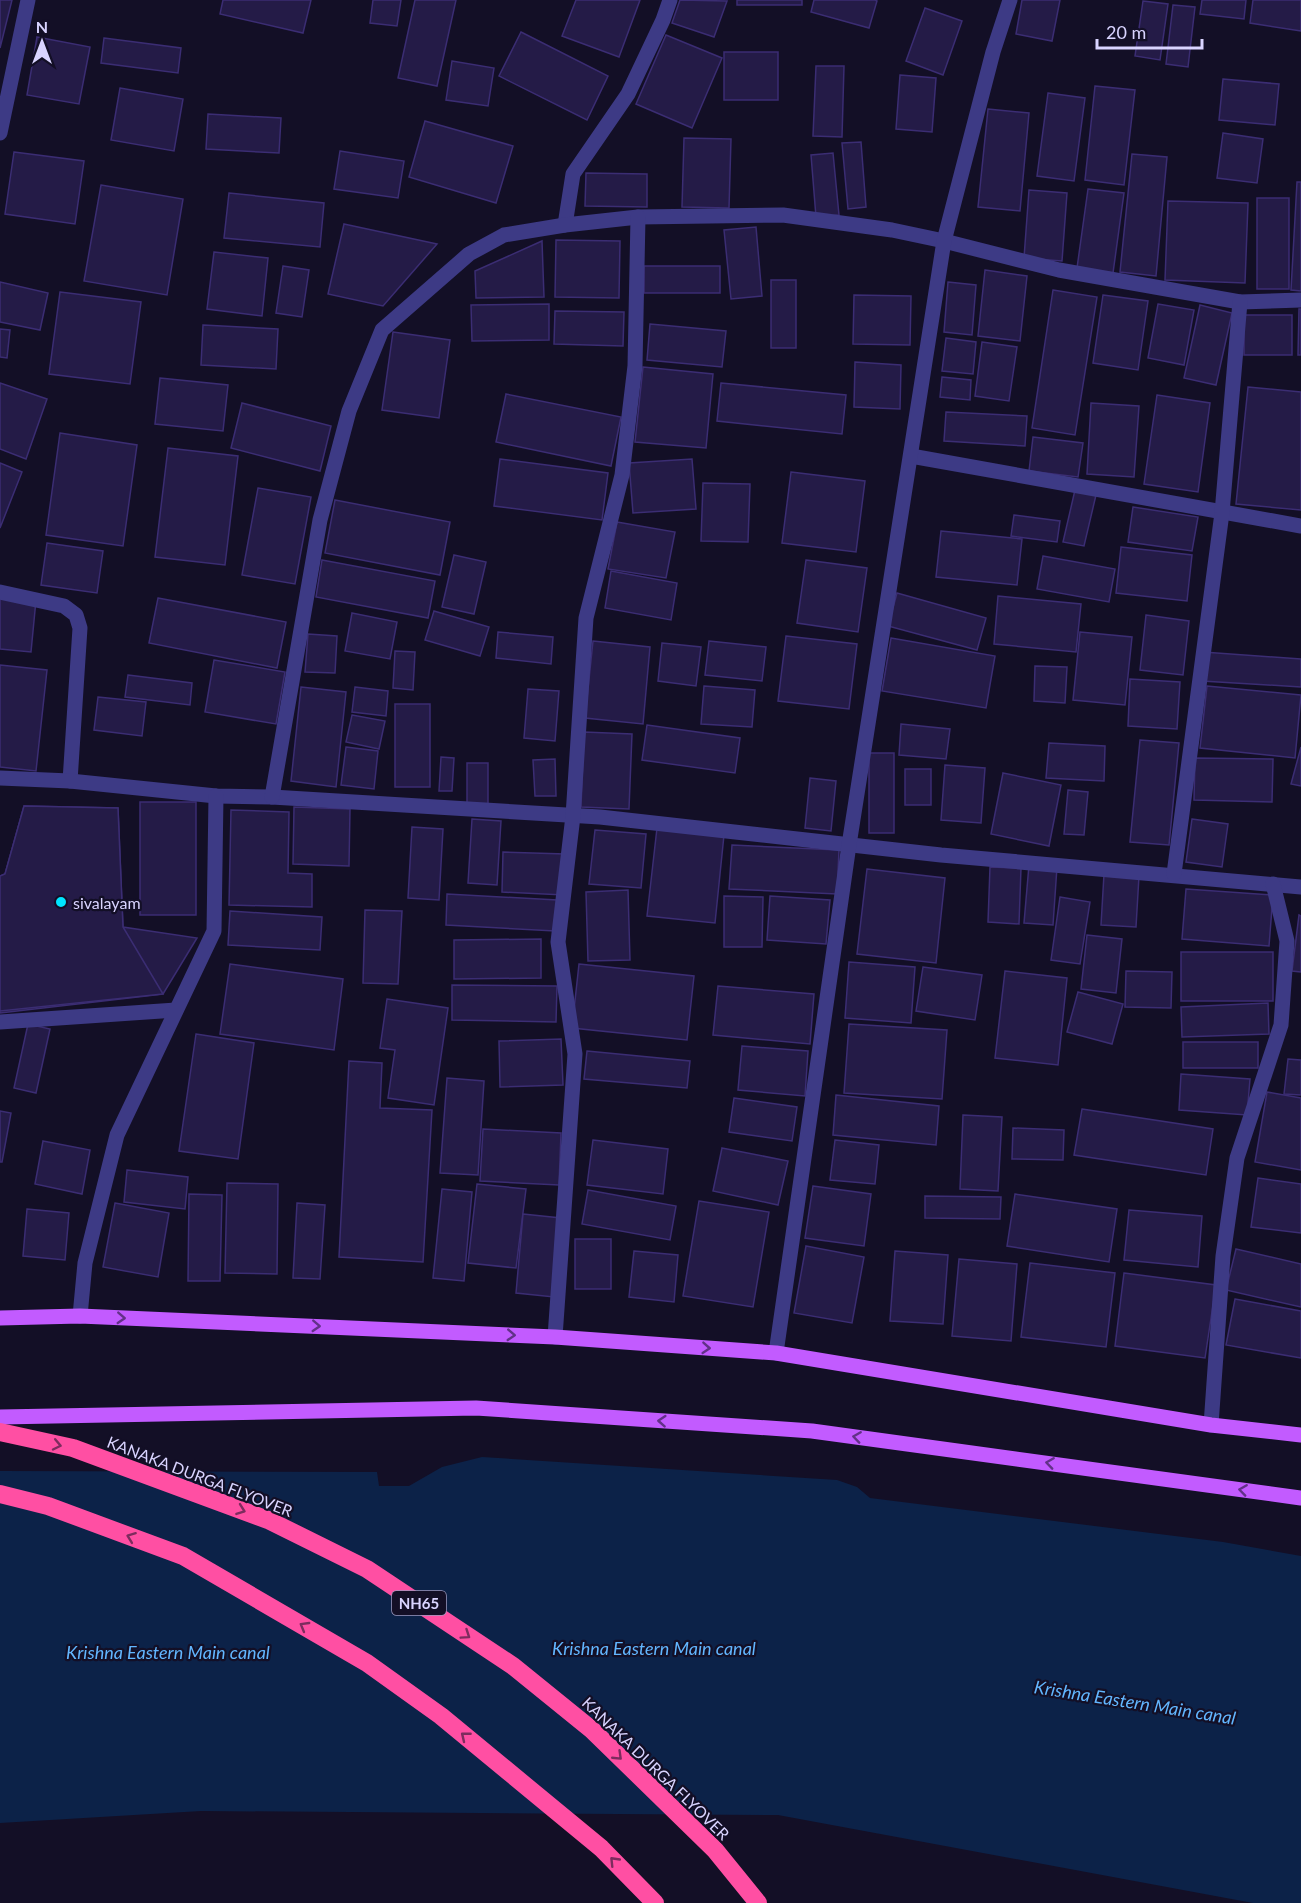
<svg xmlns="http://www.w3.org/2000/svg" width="1301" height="1903" viewBox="0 0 1301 1903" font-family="Lato,sans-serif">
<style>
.water{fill:#0c2248}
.building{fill:#241b47;stroke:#3b2d73;stroke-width:1.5}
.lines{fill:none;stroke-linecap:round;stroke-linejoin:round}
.minor{stroke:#3d3a85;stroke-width:15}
.major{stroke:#c25bff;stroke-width:15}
.highway{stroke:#ff4fa3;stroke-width:18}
.oneway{stroke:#623188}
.oneway2{stroke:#7d2c5e}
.poi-dot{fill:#00e5ff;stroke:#130f26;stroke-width:2}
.labels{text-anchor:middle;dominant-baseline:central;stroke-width:4.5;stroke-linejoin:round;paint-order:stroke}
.shield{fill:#130f26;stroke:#9e99be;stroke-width:1.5}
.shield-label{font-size:15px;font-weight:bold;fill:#d9d4ff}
.poi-label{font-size:16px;fill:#d9d4ff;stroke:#130f26;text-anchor:start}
.street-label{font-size:16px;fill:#d9d4ff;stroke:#130f26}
.water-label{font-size:18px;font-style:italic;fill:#62b6ff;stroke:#130f26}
</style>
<rect width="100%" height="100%" fill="#130f26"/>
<polygon class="water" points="482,1457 837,1480 857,1487 870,1498 1223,1542 1301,1556 1301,1903 1253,1903 778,1815 201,1811 0,1823 0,1471 377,1472 379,1486 409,1486 442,1467"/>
<g class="building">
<polygon points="0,0 12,0 0,48"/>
<polygon points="223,0 311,0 303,33 220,14"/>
<polygon points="373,0 401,0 397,26 370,23"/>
<polygon points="415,0 456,0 437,86 398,78"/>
<polygon points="576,0 640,0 619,57 562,36"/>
<polygon points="680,0 727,1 714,37 672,23"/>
<rect x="737" y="0" width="65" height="5"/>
<polygon points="814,0 875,0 877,1 869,28 811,12"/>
<polygon points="1022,0 1060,0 1052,41 1016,34"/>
<polygon points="1202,0 1246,0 1244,19 1200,14"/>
<polygon points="1253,0 1301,0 1301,31 1250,23"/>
<polygon points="1143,1 1168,4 1160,60 1135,56"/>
<polygon points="1173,5 1195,7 1188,67 1166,64"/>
<polygon points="925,8 962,21 943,75 906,61"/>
<polygon points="521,32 608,76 587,120 499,76"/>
<polygon points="666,35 722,58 692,128 636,104"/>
<polygon points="37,37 90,47 79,104 27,95"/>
<polygon points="104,38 181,48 178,73 101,63"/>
<rect x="724" y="52" width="54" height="48"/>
<polygon points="452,61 494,68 488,106 446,100"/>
<polygon points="816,66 844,66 842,137 813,136"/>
<polygon points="900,75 936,78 932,132 896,129"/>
<polygon points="1223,79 1279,84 1275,125 1219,120"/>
<polygon points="1095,86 1135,90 1124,185 1085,180"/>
<polygon points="120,88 183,99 174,151 111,140"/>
<polygon points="1048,93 1085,98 1074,181 1037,176"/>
<polygon points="988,109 1029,113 1020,211 978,207"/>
<polygon points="208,114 281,118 279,153 206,149"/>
<polygon points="425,121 513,146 496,203 409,177"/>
<polygon points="1223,133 1263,139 1257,183 1217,178"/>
<polygon points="684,138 731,139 729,208 682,207"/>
<polygon points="861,142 866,207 848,209 842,143"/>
<polygon points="340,151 404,161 398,198 334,189"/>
<polygon points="14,152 84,161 75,224 5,214"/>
<polygon points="833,153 839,215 816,217 811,155"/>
<polygon points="1132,154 1167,157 1156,276 1120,272"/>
<polygon points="586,173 647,174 647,207 585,206"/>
<polygon points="1297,182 1301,182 1301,291 1291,290"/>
<polygon points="101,185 183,199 167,295 84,281"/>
<polygon points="1088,189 1124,193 1113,273 1077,268"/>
<polygon points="1029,190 1067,193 1062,261 1024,258"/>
<polygon points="229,193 324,203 320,247 224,238"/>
<rect x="1257" y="198" width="32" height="91"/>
<polygon points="1168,201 1248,203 1245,283 1165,280"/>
<polygon points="344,224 437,244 383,306 328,294"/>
<polygon points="756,227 762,296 731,299 724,230"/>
<polygon points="556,240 620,241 619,298 555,297"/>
<polygon points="542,241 544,297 476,298 475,271"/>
<polygon points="214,252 268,258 262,316 207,309"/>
<polygon points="283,266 309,270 302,317 276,313"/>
<rect x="644" y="266" width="76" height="27"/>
<polygon points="985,270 1027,276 1020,341 978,336"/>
<rect x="771" y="280" width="25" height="68"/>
<polygon points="0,282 48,293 40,330 0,322"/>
<polygon points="948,282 976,285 972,335 944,332"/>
<polygon points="1053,290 1097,297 1075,435 1032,428"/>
<polygon points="60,292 141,302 130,384 49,374"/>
<polygon points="854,295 911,296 910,345 853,344"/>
<polygon points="1103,295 1148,301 1138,370 1093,363"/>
<polygon points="549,304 549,340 472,341 471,305"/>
<polygon points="1158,304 1194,310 1184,365 1148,358"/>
<polygon points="1200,305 1232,313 1216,385 1184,378"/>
<polygon points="1299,309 1301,309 1301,355 1298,355"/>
<polygon points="555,311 624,312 623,346 554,344"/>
<rect x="1244" y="315" width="48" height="40"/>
<polygon points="650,324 726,331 722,367 647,360"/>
<polygon points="203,325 278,329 276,369 201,365"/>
<polygon points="0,329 10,330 7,358 0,357"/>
<polygon points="393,332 450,340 439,418 382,410"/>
<polygon points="946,338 976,342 973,374 942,371"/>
<polygon points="982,342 1017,347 1009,401 975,396"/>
<polygon points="855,362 901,365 900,409 854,407"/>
<polygon points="643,367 713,374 706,448 635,442"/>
<polygon points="942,377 971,380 970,400 940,397"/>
<polygon points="160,378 228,385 223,431 155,424"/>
<polygon points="0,383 47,399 26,459 0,449"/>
<polygon points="721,383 846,395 842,434 717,421"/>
<polygon points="1248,387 1301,392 1301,510 1236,504"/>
<polygon points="506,394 621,417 611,466 496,442"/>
<polygon points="1157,395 1210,403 1198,492 1144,484"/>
<polygon points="242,403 331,426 320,471 231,448"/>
<polygon points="1091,403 1139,406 1134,477 1087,474"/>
<polygon points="946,412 1027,416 1025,446 944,441"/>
<polygon points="60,433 137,445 123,546 46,535"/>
<polygon points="1033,437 1083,443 1078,477 1029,471"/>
<polygon points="168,448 238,456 225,565 155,557"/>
<polygon points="500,459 608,473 602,520 494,506"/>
<polygon points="692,459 696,509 633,513 629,463"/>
<polygon points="0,463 22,472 0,528"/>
<polygon points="791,472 865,481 856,552 782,543"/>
<polygon points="703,483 750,484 748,542 701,541"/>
<polygon points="258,488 311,497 295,584 242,575"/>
<polygon points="1075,490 1096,495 1084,546 1063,542"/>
<polygon points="335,500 450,522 440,575 325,553"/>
<polygon points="1133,507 1198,517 1192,551 1128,542"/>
<polygon points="1014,515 1060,521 1057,542 1011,536"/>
<polygon points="617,522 675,532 666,578 608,569"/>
<polygon points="941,531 1022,539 1017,585 936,577"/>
<polygon points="47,543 103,551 97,593 41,585"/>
<polygon points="1121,547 1192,555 1187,601 1116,593"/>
<polygon points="454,555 486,562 474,614 442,607"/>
<polygon points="1043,556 1115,569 1109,602 1037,589"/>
<polygon points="322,560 435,581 428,618 316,597"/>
<polygon points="806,560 867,568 858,632 797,623"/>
<polygon points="611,571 677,583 671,620 605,608"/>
<polygon points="897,593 986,618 977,650 888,626"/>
<polygon points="0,596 36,600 31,652 0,649"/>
<polygon points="998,596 1081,604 1076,652 994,644"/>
<polygon points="158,598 286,622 277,668 149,643"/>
<polygon points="434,611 489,627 480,656 425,640"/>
<polygon points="352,613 397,622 390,659 345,651"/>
<polygon points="1146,615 1189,621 1183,675 1140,670"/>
<polygon points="498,632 553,637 551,664 496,658"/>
<polygon points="1080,632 1132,637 1125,705 1073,700"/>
<polygon points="308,634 337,636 335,673 305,672"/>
<polygon points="786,636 857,644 849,709 778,701"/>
<polygon points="891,638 995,656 986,708 882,691"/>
<polygon points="593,641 650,647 643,724 585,718"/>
<polygon points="709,641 766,647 762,681 705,675"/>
<polygon points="662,643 701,647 696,686 658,681"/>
<polygon points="395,651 415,652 413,690 393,688"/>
<polygon points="1203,652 1301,659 1301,687 1202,681"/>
<polygon points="214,660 285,672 276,724 205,712"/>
<polygon points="0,665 47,670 36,771 0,767"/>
<polygon points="1035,666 1067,667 1065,703 1034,701"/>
<polygon points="128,675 192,683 190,705 125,697"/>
<polygon points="1130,679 1180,682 1177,729 1128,726"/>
<polygon points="704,686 755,690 752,727 701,724"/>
<polygon points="1207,686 1301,695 1295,758 1200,748"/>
<polygon points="301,687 346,692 336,787 291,781"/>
<polygon points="355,687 388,691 386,716 352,712"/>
<polygon points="528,689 559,691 555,741 524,738"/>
<polygon points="98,697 146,702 142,736 94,730"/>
<rect x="395" y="704" width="35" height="83"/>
<polygon points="352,715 385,721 379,749 346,742"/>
<polygon points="901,724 950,729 946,759 899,755"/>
<polygon points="647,725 740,738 735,773 642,760"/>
<polygon points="584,732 632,734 629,809 581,807"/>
<polygon points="1140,740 1179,743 1169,845 1130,842"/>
<polygon points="1049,743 1105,746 1104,781 1046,778"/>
<polygon points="346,747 378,751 374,789 341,785"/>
<polygon points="1301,747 1301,786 1291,784"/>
<rect x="869" y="753" width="25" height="80"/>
<polygon points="441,757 454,758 452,791 439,791"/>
<polygon points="1195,758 1273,759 1272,802 1194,800"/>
<polygon points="555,759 556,796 535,796 533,760"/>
<rect x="467" y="763" width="21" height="42"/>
<polygon points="945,765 985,768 981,823 941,820"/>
<rect x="905" y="769" width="26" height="36"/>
<polygon points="1003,773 1061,785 1049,846 991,834"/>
<polygon points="810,778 836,781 831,831 805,828"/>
<polygon points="1068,790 1088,792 1084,835 1064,834"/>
<rect x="140" y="802" width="56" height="113"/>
<polygon points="24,806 118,808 123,927 197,938 163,994 0,1013 0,876 5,874"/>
<polygon points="24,806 118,808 123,927 163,994 0,1011 0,876 5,874"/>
<polygon points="294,807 350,809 349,866 293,864"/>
<polygon points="231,810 289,812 288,873 312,874 312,907 229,905"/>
<polygon points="472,819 501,821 497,885 468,883"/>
<polygon points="1192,819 1228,824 1222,867 1186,862"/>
<polygon points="412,827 443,829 439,900 408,898"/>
<polygon points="657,828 724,835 715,923 647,916"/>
<polygon points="595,830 646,834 641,888 589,884"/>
<polygon points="732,845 839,850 837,894 729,889"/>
<polygon points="503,852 565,854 564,895 502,892"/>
<polygon points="1029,865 1057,867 1053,925 1024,923"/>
<polygon points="990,867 1021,868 1019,924 988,922"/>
<polygon points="867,869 945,878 936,963 857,954"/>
<polygon points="1104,874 1139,876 1136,927 1101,925"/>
<polygon points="1186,889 1273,895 1269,946 1182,939"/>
<polygon points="628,890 630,960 588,961 586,892"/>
<polygon points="447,894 557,900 555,931 446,925"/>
<polygon points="724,896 763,897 762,947 724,947"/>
<polygon points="770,896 830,900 826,944 767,940"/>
<polygon points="1060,897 1090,902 1080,964 1051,960"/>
<polygon points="365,910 402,911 398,984 363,983"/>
<polygon points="230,911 322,917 320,950 228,945"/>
<polygon points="1299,915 1301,916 1301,972 1292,971"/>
<polygon points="1087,935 1122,939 1116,993 1081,989"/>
<polygon points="541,939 541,978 454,979 454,940"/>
<rect x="1181" y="952" width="92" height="49"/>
<polygon points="849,962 915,967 911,1023 845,1018"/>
<polygon points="230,964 343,979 334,1050 220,1034"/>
<polygon points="579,964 694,976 687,1040 572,1028"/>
<polygon points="923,967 982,975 975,1020 916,1011"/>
<polygon points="1005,971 1067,978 1058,1065 995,1058"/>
<polygon points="1126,971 1172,972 1171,1008 1125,1007"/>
<polygon points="452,985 557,986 556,1022 452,1020"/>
<polygon points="718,986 814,994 810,1044 713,1035"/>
<polygon points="1078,992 1123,1004 1112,1044 1067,1032"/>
<polygon points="387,999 448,1008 434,1105 388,1098 395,1050 380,1048"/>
<polygon points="1268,1003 1269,1034 1182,1037 1181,1007"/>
<polygon points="28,1024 50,1029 36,1093 14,1088"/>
<polygon points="849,1024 947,1030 942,1099 844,1093"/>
<polygon points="196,1034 254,1043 238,1159 179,1151"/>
<polygon points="561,1039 563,1085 500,1087 499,1041"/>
<rect x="1183" y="1042" width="75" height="26"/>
<polygon points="742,1046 808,1051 805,1096 738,1090"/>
<polygon points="587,1051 690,1061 687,1088 584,1079"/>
<polygon points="1288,1059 1301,1060 1301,1095 1284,1094"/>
<polygon points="349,1061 382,1063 380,1108 432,1110 423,1262 339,1257"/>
<polygon points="1181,1074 1250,1079 1247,1115 1179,1110"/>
<polygon points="447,1078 484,1081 478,1175 440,1173"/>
<polygon points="1267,1092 1301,1098 1301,1170 1255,1162"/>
<polygon points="836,1095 939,1106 936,1145 833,1135"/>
<polygon points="734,1098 797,1107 792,1141 729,1132"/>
<polygon points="1082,1109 1213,1129 1206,1175 1074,1155"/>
<polygon points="0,1111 11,1113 2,1162 0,1162"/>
<polygon points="963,1115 1002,1117 998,1191 960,1189"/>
<polygon points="1013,1128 1064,1130 1063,1160 1012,1159"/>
<polygon points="483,1129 561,1133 559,1185 480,1181"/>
<polygon points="593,1140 668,1149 663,1194 587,1185"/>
<polygon points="835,1140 879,1145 875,1184 830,1180"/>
<polygon points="43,1141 90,1150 82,1194 35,1184"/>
<polygon points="722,1148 788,1161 778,1205 713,1191"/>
<polygon points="127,1170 188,1177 185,1209 124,1202"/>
<polygon points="1258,1178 1301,1184 1301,1233 1251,1227"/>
<polygon points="227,1183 278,1184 277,1274 225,1273"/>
<polygon points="477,1184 526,1189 516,1268 468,1263"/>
<polygon points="813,1186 871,1194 864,1246 805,1238"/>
<polygon points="442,1189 472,1192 464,1281 433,1278"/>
<polygon points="588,1190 676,1206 670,1240 582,1224"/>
<polygon points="189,1194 222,1195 220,1281 188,1281"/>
<polygon points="1015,1194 1117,1209 1109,1262 1007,1246"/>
<polygon points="925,1196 1001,1197 1000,1219 925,1218"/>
<polygon points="699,1201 769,1212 753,1307 683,1296"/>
<polygon points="115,1203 169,1213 158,1277 103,1267"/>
<polygon points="297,1203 325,1205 320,1279 293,1278"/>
<polygon points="27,1209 69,1213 65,1260 23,1256"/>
<polygon points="1129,1210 1202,1216 1198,1267 1124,1260"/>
<polygon points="523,1214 561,1218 554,1297 516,1293"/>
<rect x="575" y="1239" width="36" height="50"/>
<polygon points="806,1246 864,1257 852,1323 794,1313"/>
<polygon points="1236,1249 1301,1264 1301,1307 1226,1290"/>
<polygon points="634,1251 678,1255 674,1302 629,1297"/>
<polygon points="895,1251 948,1255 943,1324 890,1321"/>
<polygon points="959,1259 1017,1264 1011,1341 952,1336"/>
<polygon points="1030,1263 1115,1273 1106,1347 1021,1337"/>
<polygon points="1124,1273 1216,1285 1205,1358 1115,1346"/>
<polygon points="1235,1299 1301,1311 1301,1358 1226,1345"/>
</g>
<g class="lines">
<g class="minor">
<polyline points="0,133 28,0"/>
<polyline points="565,225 573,174 628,94 663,20 670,0"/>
<polyline points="911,456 1301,526"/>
<polyline points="0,592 64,606 76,615 80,628 70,781"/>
<polyline points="0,778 70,781 216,796 272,797 600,817 941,855 1301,887"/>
<polyline points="272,797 320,520 349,411 382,330 469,254 504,235 565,225 638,217 783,215 892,230 944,241 1059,270 1240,302 1301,300"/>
<polyline points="1174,874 1222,513 1240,302"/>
<polyline points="0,1022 176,1010"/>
<polyline points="80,1316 85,1263 117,1135 214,931 216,796"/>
<polyline points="555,1337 575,1054 558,942 573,816 586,618 622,475 635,366 638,217"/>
<polyline points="776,1353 849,845 944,241 993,52 1010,0"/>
<polyline points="1211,1425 1223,1256 1237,1158 1281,1025 1287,941 1273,884"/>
</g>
<g class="major">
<polyline points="0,1318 80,1316 555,1337 776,1353 1211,1425 1301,1435"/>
<polyline points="0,1417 476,1408 812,1431 1301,1498"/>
</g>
<g class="highway">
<polyline points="0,1432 73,1448 268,1520 367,1569 513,1666 592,1730 715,1850 758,1903"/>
<polyline points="0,1494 48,1506 183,1556 367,1663 441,1716 601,1848 655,1903"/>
</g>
</g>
<defs><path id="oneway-chevron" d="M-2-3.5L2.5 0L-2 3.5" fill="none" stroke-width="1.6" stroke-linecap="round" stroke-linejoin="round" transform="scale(1.5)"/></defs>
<g class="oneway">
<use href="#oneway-chevron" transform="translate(121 1318) rotate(3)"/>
<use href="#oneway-chevron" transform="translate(316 1326) rotate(3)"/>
<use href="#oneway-chevron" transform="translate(511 1335) rotate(3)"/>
<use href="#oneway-chevron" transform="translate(706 1348) rotate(4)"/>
<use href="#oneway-chevron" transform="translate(662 1421) rotate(-176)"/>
<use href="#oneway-chevron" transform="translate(857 1437) rotate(-172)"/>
<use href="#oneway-chevron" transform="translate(1050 1463) rotate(-172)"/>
<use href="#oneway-chevron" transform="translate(1243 1490) rotate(-172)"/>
</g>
<g class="oneway2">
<use href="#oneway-chevron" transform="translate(57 1445) rotate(12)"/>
<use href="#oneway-chevron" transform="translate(241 1510) rotate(20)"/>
<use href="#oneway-chevron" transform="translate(131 1537) rotate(-159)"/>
<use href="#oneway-chevron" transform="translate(304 1626) rotate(-150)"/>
<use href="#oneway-chevron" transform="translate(466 1635) rotate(34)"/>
<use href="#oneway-chevron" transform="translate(465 1736) rotate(-141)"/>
<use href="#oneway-chevron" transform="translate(618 1756) rotate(44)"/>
<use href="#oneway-chevron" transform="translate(614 1861) rotate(-134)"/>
</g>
<circle class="poi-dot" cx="61" cy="902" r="6"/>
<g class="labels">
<rect class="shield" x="392" y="1591" width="54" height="24" rx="4.5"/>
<g class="shield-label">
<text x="419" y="1603">NH65</text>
</g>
<g class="poi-label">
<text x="73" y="902">sivalayam</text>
</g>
<g class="street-label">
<text transform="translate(200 1476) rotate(21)">KANAKA DURGA FLYOVER</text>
<text transform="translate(656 1768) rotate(44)">KANAKA DURGA FLYOVER</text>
</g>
<g class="water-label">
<text x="654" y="1648">Krishna Eastern Main canal</text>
<text x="168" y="1652">Krishna Eastern Main canal</text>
<text transform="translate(1135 1702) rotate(9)">Krishna Eastern Main canal</text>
</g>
</g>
<g transform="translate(42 42)" stroke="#130f26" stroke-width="4.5" paint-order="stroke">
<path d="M0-4.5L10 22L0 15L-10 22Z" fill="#d9d4ff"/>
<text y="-9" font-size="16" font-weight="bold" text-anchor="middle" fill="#d9d4ff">N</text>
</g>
<path d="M1097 39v9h105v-9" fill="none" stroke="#d9d4ff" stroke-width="3"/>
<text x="1106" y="39" font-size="18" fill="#d9d4ff" stroke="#130f26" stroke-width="4.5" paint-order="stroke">20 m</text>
</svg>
